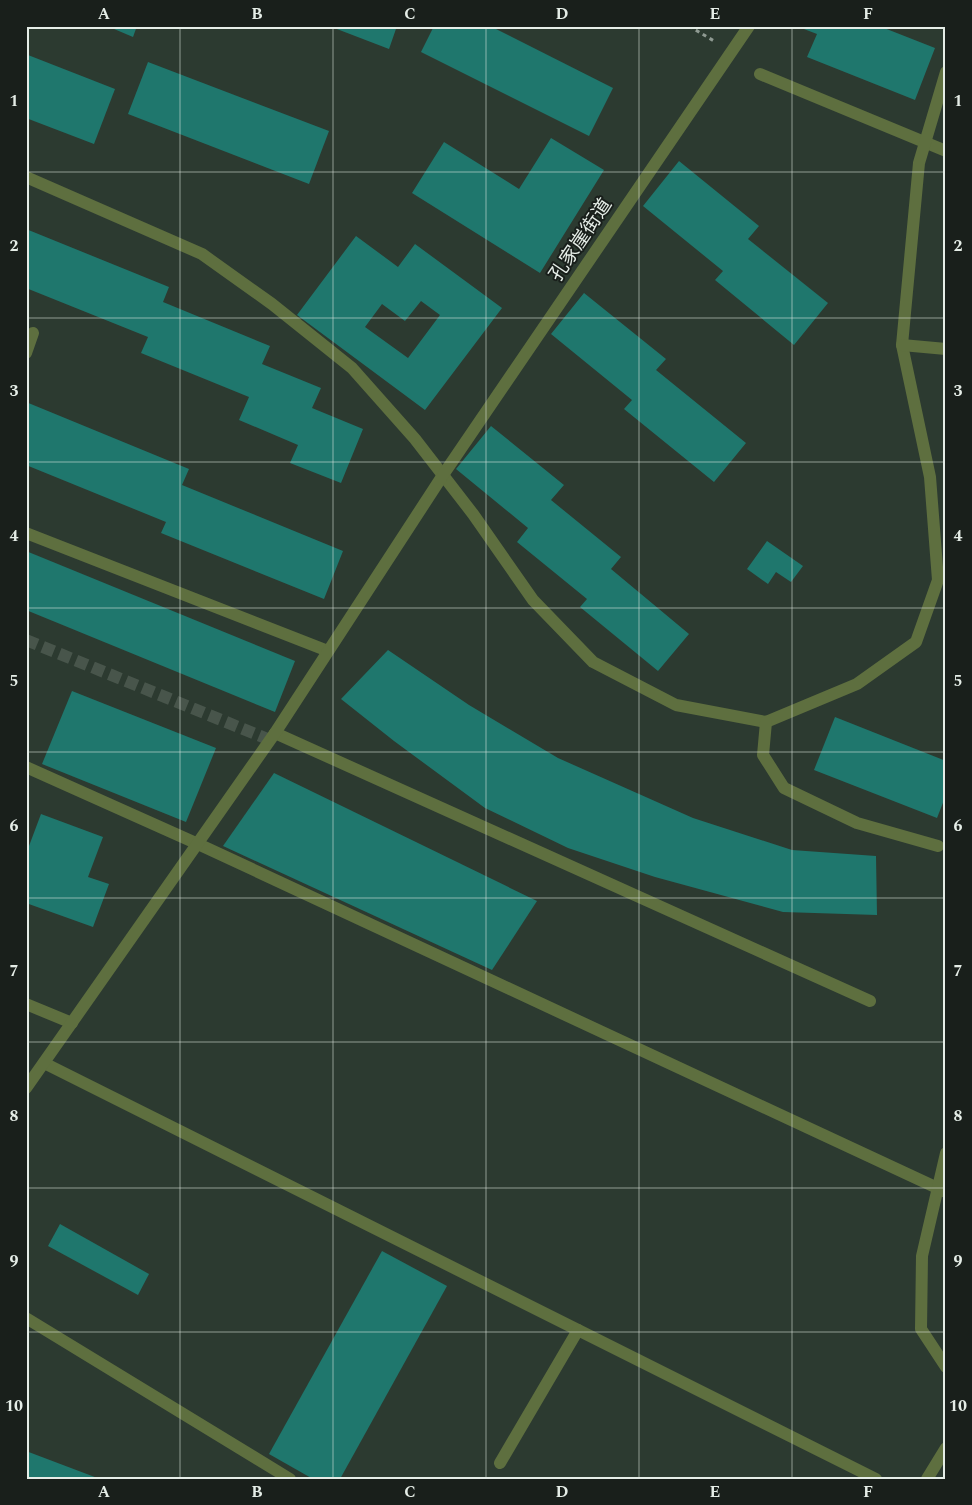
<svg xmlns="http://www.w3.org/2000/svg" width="972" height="1505" viewBox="0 0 972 1505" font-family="Spectral,'Noto Sans SC',serif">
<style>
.building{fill:#1f776d;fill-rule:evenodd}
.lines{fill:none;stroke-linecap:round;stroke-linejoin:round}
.minor-tunnel{stroke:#48554b;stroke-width:12;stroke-dasharray:12 6;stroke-linecap:butt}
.path{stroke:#8f9a92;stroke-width:3;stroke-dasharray:4 4;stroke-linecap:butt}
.minor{stroke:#5e6f3f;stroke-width:12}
.grid{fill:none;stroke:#e5ede7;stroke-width:1;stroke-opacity:0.55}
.labels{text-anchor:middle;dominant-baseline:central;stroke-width:4;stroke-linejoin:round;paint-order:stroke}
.street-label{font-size:19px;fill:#e5ede7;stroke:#191f1b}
.neatline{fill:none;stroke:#e5ede7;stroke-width:2}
.grid-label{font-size:16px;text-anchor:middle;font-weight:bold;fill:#e5ede7}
</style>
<rect width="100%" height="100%" fill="#2c3a30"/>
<g class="building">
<polygon points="107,26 137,26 133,37"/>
<polygon points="329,26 397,26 389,49"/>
<polygon points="434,26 490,26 613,88 589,136 421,52"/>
<polygon points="796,26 879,26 935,48 915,100 807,57 817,34"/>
<polygon points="28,55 115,89 94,144 26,118 26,59"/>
<polygon points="148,62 329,131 309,184 128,114"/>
<polygon points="551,138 604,170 540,273 412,193 444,142 519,189"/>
<polygon points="679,161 759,226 748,239 828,303 794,345 715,280 723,271 643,206"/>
<polygon points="26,229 169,287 163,302 270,346 262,364 321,388 312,408 363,429 341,483 290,463 298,445 239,420 249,397 141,353 148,337 26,288"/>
<path d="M 356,236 L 398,267 L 415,244 L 502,308 L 425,410 L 297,315 ZM 421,301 L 440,315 L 408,358 L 365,327 L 382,304 L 405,321 Z"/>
<polygon points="584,293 666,359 656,370 746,443 714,482 624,409 632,400 551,334"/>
<polygon points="26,402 189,469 182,485 343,551 324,599 161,533 166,522 26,465"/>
<polygon points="491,426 564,485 551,500 621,557 611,569 689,634 658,671 580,607 587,599 517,542 528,528 456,469"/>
<polygon points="767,541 803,566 791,582 776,572 768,584 747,569"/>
<polygon points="26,551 295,661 275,712 26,610"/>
<polygon points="388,650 469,705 558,758 693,818 792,850 876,856 877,915 783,912 655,877 568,848 485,808 394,741 341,699"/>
<polygon points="72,691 216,748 186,822 42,764"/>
<polygon points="835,717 946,761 946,795 937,818 814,770"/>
<polygon points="274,773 537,901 492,970 223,846"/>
<polygon points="41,814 103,837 88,877 109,884 93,927 26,903 26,854"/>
<polygon points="60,1224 149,1274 138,1295 48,1246"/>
<polygon points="382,1251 447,1286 340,1479 313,1479 269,1454"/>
<polygon points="26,1451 100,1479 26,1479"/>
</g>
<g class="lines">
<polyline class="minor-tunnel" points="26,640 270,740"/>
<polyline class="path" points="689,26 714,41"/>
<g class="minor">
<polyline points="760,74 946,151"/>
<polyline points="26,177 202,254 272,304 352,368 415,439 473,514 533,600 593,662 676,705 766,722 857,684 916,642 938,580 930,477 902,345 919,163 946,72"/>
<polyline points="902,345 946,349"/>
<polyline points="26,353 33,333"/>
<polyline points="26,533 328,651"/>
<polyline points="766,722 763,755 784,788 857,823 938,846"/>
<polyline points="275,733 870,1001"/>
<polyline points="26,767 198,844 946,1192"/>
<polyline points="26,1004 72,1023"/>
<polyline points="44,1063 876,1479"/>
<polyline points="26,1088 275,733 443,475 749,26"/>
<polyline points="946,1153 922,1256 921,1329 946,1367"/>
<polyline points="26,1318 290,1479"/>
<polyline points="500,1463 578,1330"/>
<polyline points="927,1479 946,1448"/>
</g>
</g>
<path class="grid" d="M 180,26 L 180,1479M 333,26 L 333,1479M 486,26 L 486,1479M 639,26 L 639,1479M 792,26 L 792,1479M 26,172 L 946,172M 26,318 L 946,318M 26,462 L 946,462M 26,608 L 946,608M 26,752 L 946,752M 26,898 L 946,898M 26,1042 L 946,1042M 26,1188 L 946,1188M 26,1332 L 946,1332"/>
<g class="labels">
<g class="street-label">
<text transform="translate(581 240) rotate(-56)">孔家崖街道</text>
</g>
</g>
<rect width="972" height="1505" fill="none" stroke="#191f1b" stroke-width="55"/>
<rect x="28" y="28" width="916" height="1450" class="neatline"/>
<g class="grid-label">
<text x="104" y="19">A</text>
<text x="257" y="19">B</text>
<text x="410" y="19">C</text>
<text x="562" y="19">D</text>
<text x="715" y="19">E</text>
<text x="868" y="19">F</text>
<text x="14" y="106">1</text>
<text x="958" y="106">1</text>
<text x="14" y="251">2</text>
<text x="958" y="251">2</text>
<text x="14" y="396">3</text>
<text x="958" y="396">3</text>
<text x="14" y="541">4</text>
<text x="958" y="541">4</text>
<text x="14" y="686">5</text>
<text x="958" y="686">5</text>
<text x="14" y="831">6</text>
<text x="958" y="831">6</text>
<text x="14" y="976">7</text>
<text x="958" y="976">7</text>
<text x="14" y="1121">8</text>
<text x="958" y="1121">8</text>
<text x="14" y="1266">9</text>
<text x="958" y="1266">9</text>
<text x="14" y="1411">10</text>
<text x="958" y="1411">10</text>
<text x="104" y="1497">A</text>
<text x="257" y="1497">B</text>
<text x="410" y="1497">C</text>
<text x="562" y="1497">D</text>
<text x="715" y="1497">E</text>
<text x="868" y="1497">F</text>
</g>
</svg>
